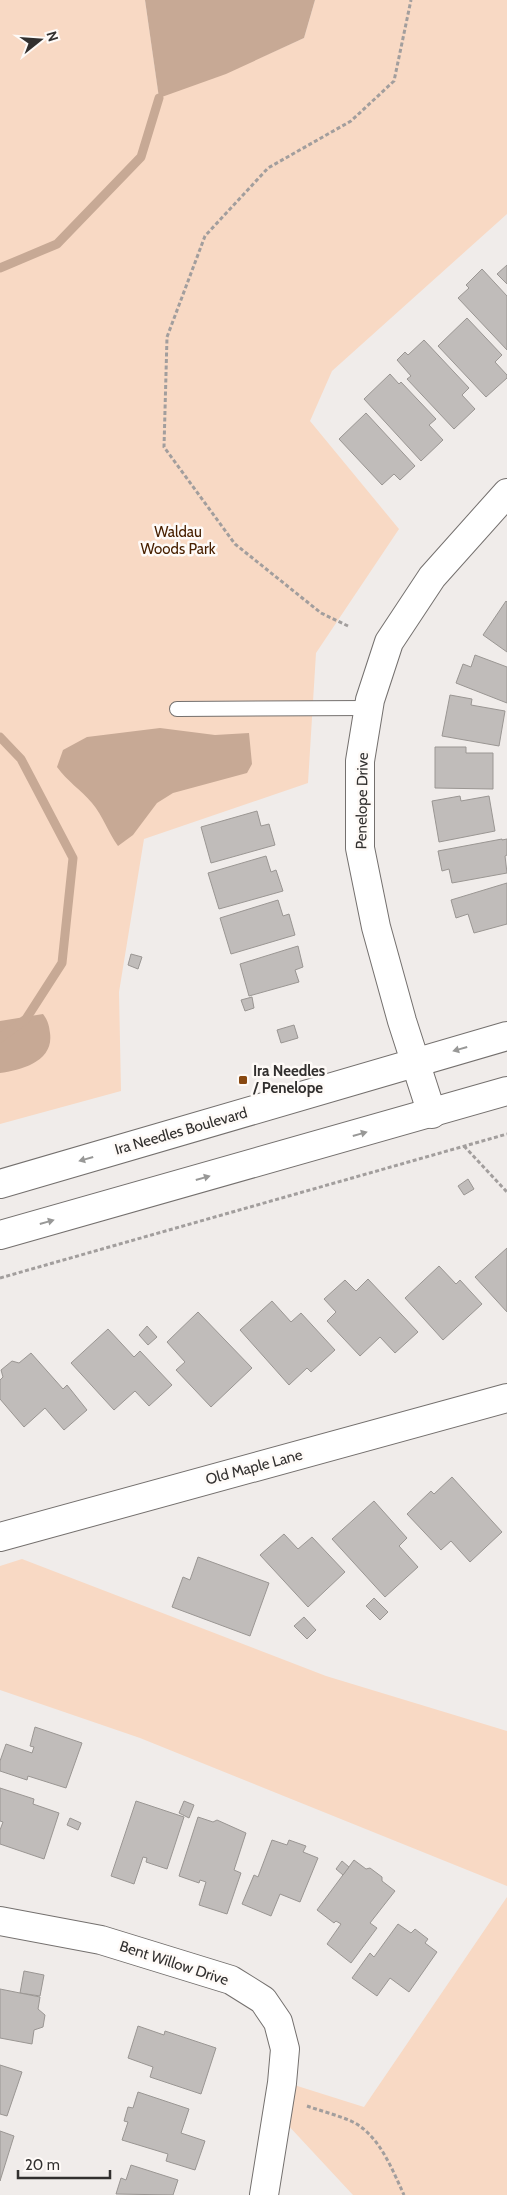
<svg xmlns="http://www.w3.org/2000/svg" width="507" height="2195" viewBox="0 0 507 2195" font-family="Cabin,sans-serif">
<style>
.green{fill:#f8d9c4}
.water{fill:#c7a995}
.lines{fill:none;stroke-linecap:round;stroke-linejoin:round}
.stream{stroke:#c7a995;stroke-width:9}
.building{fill:#c0bcba;stroke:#9a9693}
.lane-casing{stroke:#74706e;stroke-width:16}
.street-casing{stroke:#74706e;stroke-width:30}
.secondary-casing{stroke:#74706e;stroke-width:30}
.path{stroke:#a29e9d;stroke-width:3;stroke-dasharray:4 2.5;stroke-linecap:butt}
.lane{stroke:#fff;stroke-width:14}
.street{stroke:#fff;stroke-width:28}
.secondary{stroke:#fff;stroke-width:28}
.oneway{fill:#989897}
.poi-dot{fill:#884810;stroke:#fefaf7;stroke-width:2}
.labels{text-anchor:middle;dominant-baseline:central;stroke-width:5;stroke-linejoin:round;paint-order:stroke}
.park-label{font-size:15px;fill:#482000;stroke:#fefaf7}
.street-label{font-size:15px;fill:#32302f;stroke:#fefaf7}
.poi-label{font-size:15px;font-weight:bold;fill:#32302f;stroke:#fefaf7;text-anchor:start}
</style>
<rect width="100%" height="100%" fill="#f0ecea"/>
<g class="green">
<polygon points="0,0 145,0 159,97 226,73 304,38 315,0 507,0 507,214 332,371 310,421 399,529 316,653 308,783 144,839 119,992 121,1091 0,1124"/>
<polygon points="22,1559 326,1676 507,1731 507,1886 140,1738 0,1690 0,1566"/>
<polygon points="507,1897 507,2195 353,2195 286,2123 291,2084 364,2107"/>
</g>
<g class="water">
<polygon points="145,0 315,0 304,38 226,74 159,98"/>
<path d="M 160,728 L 215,735 L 249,733 L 252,764 L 247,773 L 173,793 L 157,803 L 133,835 L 118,846 C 108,832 103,816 92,803 C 81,790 67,781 57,767 L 63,750 L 87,737 Z"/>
<path d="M 43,1014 C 48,1021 49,1025 50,1033 C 54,1061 22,1070 0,1073 L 0,1021 Z"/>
</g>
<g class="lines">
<g class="stream">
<polyline points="0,268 57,244 141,157 159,98"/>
<polyline points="0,737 21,759 73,858 62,963 26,1019 0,1038"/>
</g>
</g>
<g class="building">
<polygon points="507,265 507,284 497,274"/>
<polygon points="482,269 507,296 507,350 458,298 469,288 466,285"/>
<polygon points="467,318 502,355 495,362 507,375 507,378 486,397 438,346"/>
<polygon points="424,340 469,388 462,395 475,409 454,429 407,379 411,376 397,360 405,352 408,355"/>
<polygon points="390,374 399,384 401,382 436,419 429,425 443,440 421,461 364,399"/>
<polygon points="366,413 415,466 400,480 394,474 382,485 339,439"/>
<polygon points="506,601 507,602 507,652 483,635"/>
<polygon points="475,655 507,667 507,703 456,683 463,664 471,667"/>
<polygon points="450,695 472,699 471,705 505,711 499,746 442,736"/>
<polygon points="435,747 466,747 466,753 493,753 493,789 435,788"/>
<polygon points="460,796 461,801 489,796 495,831 439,842 432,801"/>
<polygon points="257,811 261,826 269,824 275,845 211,863 201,827"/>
<polygon points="502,839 502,840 507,839 507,855 505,856 507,873 452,883 449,869 442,871 438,851"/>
<polygon points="266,856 271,872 276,870 283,891 219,909 208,873"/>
<polygon points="507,883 507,924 474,933 468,914 456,918 451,900"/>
<polygon points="278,900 283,916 289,914 295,935 231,954 220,918"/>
<polygon points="298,946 303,967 295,970 299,982 249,996 240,964"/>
<polygon points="131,954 142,957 138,969 128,965"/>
<polygon points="252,997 254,1008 245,1011 241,1000"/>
<polygon points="294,1025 298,1038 281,1043 277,1030"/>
<polygon points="468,1179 474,1189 464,1195 458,1186"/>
<polygon points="507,1248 507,1312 475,1277"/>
<polygon points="439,1266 456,1284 460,1280 482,1304 443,1340 405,1298"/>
<polygon points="368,1279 418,1332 395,1353 380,1337 360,1356 327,1321 336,1312 324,1299 345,1280 356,1291"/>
<polygon points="272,1301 291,1322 301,1313 335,1350 311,1372 307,1368 289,1385 240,1330"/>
<polygon points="198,1312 252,1368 211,1407 176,1370 185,1362 167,1342"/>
<polygon points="147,1326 157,1337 148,1345 139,1335"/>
<polygon points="108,1329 134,1357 140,1351 172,1385 149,1406 135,1391 114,1410 71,1363"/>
<polygon points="31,1353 63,1389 67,1385 87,1410 64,1430 45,1408 24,1427 0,1399 0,1380 3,1377 1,1370 12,1361 19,1363"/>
<polygon points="452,1477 502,1532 470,1562 451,1541 441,1550 407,1514 431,1491 434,1494"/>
<polygon points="374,1501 407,1538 399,1546 418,1567 385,1597 332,1539"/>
<polygon points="284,1534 298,1549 312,1537 345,1572 308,1607 260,1555"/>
<polygon points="198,1557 269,1583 250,1636 172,1607 183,1577 190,1580"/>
<polygon points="374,1598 388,1612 380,1620 366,1606"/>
<polygon points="304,1617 316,1630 307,1639 294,1626"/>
<polygon points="35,1727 82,1743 66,1788 28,1776 27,1780 0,1771 0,1761 6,1744 32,1753 34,1747 30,1746"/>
<polygon points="0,1788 34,1799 33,1804 59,1813 44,1859 0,1844 0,1830 3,1822 0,1821"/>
<polygon points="136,1801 184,1817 167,1869 146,1862 147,1858 143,1857 134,1884 111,1876"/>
<polygon points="184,1801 194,1805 189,1818 179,1813"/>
<polygon points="198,1817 213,1822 217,1820 246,1833 234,1870 241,1873 227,1914 199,1905 206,1882 200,1880 199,1883 179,1876"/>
<polygon points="70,1818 81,1823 78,1830 67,1825"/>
<polygon points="272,1840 287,1845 289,1840 306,1846 303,1852 318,1858 300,1902 280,1894 271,1916 242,1904 254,1875 258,1877"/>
<polygon points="354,1860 366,1869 370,1868 382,1877 382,1881 395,1891 370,1923 377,1928 351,1963 327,1944 341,1924 336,1921 334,1923 317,1910"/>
<polygon points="342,1861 349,1867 343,1875 336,1869"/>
<polygon points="398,1924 411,1933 415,1929 428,1939 425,1943 437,1952 409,1992 390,1978 377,1996 352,1978 370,1953 374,1957"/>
<polygon points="24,1971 44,1975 40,1996 20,1993"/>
<polygon points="0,1989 40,1997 38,2009 45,2015 43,2027 34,2030 32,2044 0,2038"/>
<polygon points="138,2026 164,2035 165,2031 216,2048 201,2094 150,2077 153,2067 128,2058"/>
<polygon points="0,2065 22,2072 7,2116 0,2114"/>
<polygon points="138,2092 189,2109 181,2133 205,2141 195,2170 166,2161 168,2154 122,2140 128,2122 124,2121 128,2107 133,2108"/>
<polygon points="0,2131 14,2136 0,2181"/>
<polygon points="131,2165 178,2180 173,2195 116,2194 121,2178 126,2180"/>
</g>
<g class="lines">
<g class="lane-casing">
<polyline id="lane" points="177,709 369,708"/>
</g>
<g class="street-casing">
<g id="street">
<polyline points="432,1114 402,1021 376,927 360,848 360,761 370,700 389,642 432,577 507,493"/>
<polyline points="0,1537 507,1398"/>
<polyline points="0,1921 101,1940 231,1980 263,2000 278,2022 285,2049 282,2083 264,2195"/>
</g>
</g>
<g class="secondary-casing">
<g id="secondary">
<polyline points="0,1184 507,1036"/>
<polyline points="0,1235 507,1091"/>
</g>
</g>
<g class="path">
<polyline points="348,626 321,613 235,544 164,447 167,337 205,236 268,168 351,121 394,81 411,0"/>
<polyline points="464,1146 507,1192"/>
<polyline points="0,1278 507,1134"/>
<path d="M 307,2106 C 321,2111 337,2115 351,2121 C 379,2134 392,2169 404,2195"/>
</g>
<use href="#lane" class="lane"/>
<use href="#street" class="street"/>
<use href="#secondary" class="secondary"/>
</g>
<defs><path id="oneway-solid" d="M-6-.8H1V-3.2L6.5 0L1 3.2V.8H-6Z" transform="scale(1.25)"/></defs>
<g class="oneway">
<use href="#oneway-solid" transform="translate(460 1049) rotate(164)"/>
<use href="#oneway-solid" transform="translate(360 1134) rotate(-16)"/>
<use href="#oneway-solid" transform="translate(86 1159) rotate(164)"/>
<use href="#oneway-solid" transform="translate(203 1178) rotate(-16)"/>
<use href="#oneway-solid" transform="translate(47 1222) rotate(-16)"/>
</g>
<rect class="poi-dot" x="238" y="1075" width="10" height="10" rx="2.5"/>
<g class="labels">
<g class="park-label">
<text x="178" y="532">Waldau<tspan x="178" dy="17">Woods Park</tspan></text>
</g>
<g class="street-label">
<text transform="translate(362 801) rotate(-89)">Penelope Drive</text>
<text transform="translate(181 1131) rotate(-16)">Ira Needles Boulevard</text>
<text transform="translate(254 1467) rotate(-15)">Old Maple Lane</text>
<text transform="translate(174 1963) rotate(18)">Bent Willow Drive</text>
</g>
<g class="poi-label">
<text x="253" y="1071">Ira Needles<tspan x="253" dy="17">/ Penelope</tspan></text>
</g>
</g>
<g transform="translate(40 40) rotate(73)" stroke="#fefaf7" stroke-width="4" paint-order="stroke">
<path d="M0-4L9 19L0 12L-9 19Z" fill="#32302f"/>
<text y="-8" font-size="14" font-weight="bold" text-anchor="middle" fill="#32302f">N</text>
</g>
<path d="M18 2170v8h92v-8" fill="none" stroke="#32302f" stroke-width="2.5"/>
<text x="25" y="2170" font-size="15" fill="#32302f" stroke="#fefaf7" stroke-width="4" paint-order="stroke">20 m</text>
</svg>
